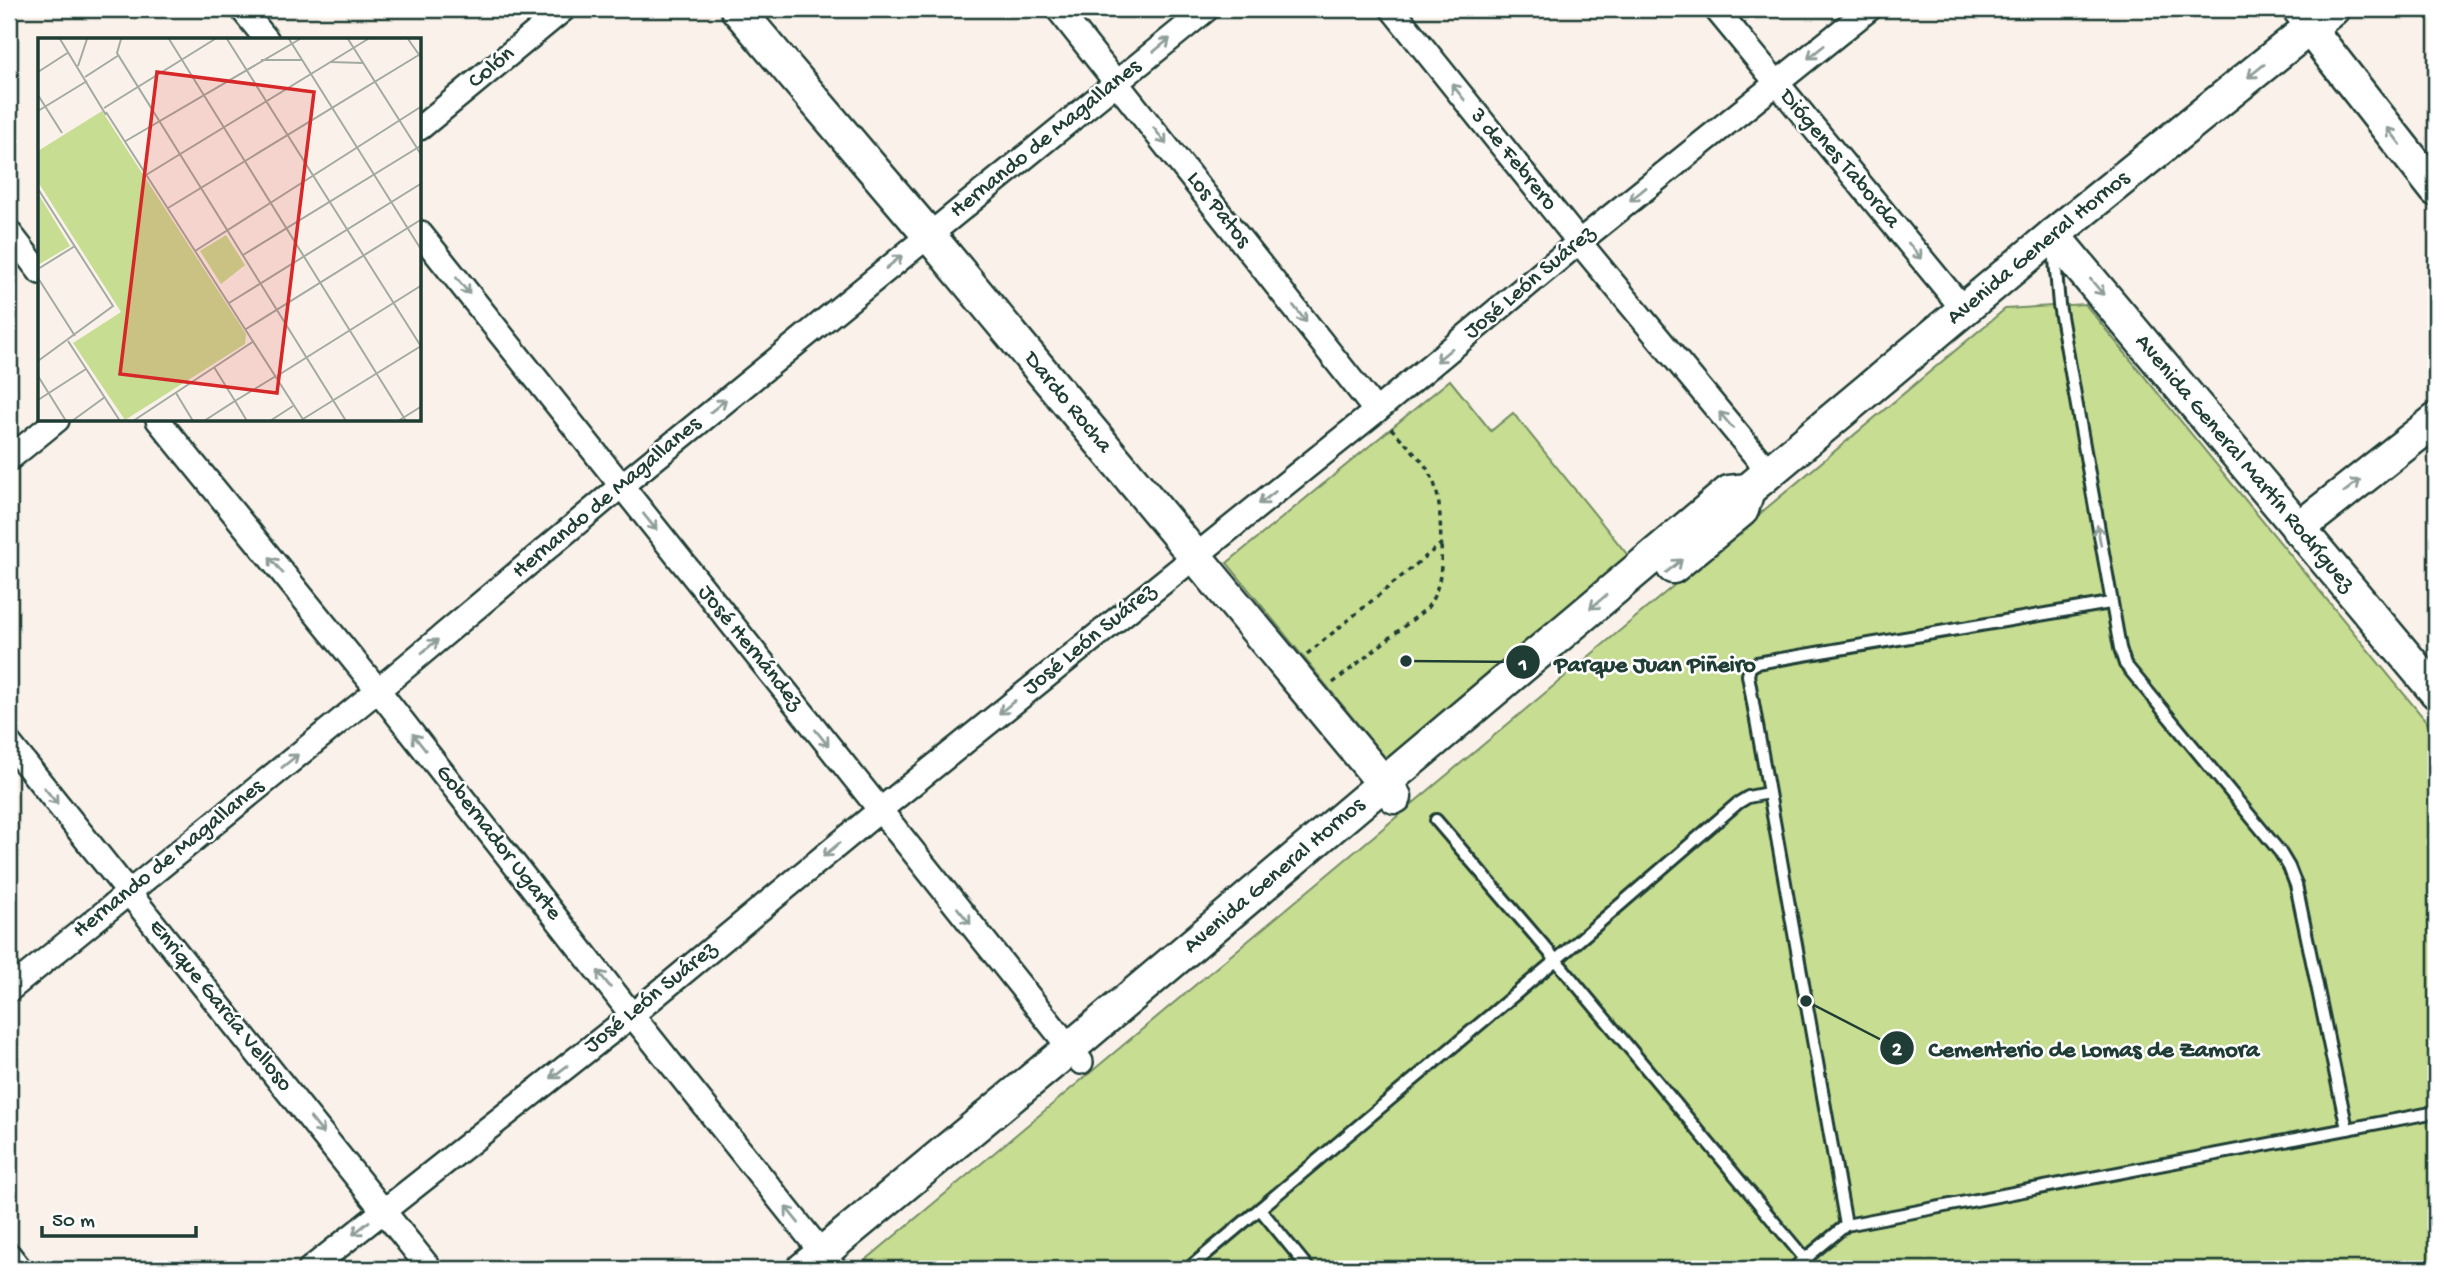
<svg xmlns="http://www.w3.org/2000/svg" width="2445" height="1278" viewBox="0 0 2445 1278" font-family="'Gochi Hand',sans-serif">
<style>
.green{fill:#c7dd92;stroke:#738d63;stroke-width:2}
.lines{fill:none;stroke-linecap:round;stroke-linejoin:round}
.lane-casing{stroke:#1f3d34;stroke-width:16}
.street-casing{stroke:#1f3d34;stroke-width:28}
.secondary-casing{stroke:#1f3d34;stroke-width:37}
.path{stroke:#1f3d34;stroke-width:3.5;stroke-dasharray:5 5;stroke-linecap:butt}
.lane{stroke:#fff;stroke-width:10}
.street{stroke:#fff;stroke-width:23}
.secondary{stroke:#fff;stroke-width:32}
.oneway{stroke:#8f9e9a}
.labels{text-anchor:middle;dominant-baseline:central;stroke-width:5;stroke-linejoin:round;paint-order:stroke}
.street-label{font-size:23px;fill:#1f3d34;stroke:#fff}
.inset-road{fill:none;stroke:#a2aaa1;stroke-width:2}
.view{fill:#d62828;fill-opacity:0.15;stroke:#d62828;stroke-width:3.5}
.inset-edge{fill:none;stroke:#1f3d34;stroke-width:3.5}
.leader{fill:none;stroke:#1f3d34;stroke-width:2.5}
.callout-dot{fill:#1f3d34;stroke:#fff;stroke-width:2.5}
.mark-label{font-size:21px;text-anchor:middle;font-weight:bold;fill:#fff}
.callout-label{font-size:24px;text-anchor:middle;font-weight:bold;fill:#1f3d34;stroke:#fff;stroke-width:5;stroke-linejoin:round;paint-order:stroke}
</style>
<rect width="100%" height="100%" fill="#faf2ea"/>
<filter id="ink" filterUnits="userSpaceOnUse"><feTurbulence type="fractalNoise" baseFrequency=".0143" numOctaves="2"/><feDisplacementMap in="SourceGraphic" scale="14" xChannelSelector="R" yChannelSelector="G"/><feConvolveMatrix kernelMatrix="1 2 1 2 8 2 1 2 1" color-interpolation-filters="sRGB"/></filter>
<g filter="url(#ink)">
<g class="green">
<polygon points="2085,304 2436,733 2436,1269 855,1269 2005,309"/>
<polygon points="1450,380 1491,431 1513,413 1631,559 1386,759 1227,563"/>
</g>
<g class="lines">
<g class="lane-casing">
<g id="lane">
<polyline points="2054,248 2059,305 2120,648 2125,664 2280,852 2289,867 2296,885 2347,1129"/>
<polyline points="1436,820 1556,960 1805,1259"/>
<polyline points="1260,1209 1309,1269"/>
<polyline points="1846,1225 1748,675 1750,667 1757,663 2110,603"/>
<polyline points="1188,1269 1556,960 1738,803 1748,797 1768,793"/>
<polyline points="1793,1269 1846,1225 2436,1112"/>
</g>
</g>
<g class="street-casing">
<g id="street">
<polyline points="242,9 267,40"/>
<polyline points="1058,9 1376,411"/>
<polyline points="1392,9 1579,242 1769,472"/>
<polyline points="1716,9 1963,309"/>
<polyline points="2293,9 2309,28"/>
<polyline points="420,128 564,9"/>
<polyline points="9,232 40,272"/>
<polyline points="420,233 1081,1062"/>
<polyline points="158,420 378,690 632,1015 834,1268"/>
<polyline points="9,459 57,420"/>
<polyline points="9,743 430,1269"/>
<polyline points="9,990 378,690 621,486 1207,9"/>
<polyline points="9,1255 20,1269"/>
<polyline points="310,1269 632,1015 880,810 1376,411 1579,242 1869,9"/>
</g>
</g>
<g class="secondary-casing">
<g id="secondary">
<path id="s1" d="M 737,9 L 928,234 L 1395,797"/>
<polyline points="2309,28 2436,190"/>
<path id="s2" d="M 2053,235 L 2436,692"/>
<polyline points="2298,529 2436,420"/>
<polyline points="1673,567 1742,510 1748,490"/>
<path id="s3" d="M 803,1269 L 1069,1049 L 1729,492 L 1748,490 L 2053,235 L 2333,9"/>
</g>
</g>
<g class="path">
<path d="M 1307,654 L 1441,544 C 1440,524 1441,502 1434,483 C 1427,461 1404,443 1389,426"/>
<path d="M 1333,683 L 1427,608 C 1441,588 1442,568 1441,544"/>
</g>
<use href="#lane" class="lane"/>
<use href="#street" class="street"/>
<use href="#secondary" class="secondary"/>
</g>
<defs><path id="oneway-shaft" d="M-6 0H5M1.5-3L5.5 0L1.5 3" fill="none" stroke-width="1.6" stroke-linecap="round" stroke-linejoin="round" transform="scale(1.75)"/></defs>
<g class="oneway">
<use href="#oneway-shaft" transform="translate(1162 45) rotate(-39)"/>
<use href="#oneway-shaft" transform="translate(1816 52) rotate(141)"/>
<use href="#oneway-shaft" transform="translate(2256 71) rotate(141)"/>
<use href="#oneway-shaft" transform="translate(1458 92) rotate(-129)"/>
<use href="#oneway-shaft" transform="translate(1160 136) rotate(52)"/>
<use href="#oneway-shaft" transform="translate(2394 136) rotate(-128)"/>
<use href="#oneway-shaft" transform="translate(1638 194) rotate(141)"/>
<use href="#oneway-shaft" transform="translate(1915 251) rotate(50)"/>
<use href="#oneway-shaft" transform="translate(894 262) rotate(-39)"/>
<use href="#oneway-shaft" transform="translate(463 286) rotate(51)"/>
<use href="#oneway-shaft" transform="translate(2097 287) rotate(50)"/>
<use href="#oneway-shaft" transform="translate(1300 314) rotate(52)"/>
<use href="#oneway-shaft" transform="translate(1444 355) rotate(140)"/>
<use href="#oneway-shaft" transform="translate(718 406) rotate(-39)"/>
<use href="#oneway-shaft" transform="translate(1726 420) rotate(-130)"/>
<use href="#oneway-shaft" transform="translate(2352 486) rotate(-38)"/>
<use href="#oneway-shaft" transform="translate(1267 498) rotate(142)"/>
<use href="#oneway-shaft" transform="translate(650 522) rotate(51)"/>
<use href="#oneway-shaft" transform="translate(2099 535) rotate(-100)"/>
<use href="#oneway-shaft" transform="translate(276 565) rotate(-129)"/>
<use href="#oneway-shaft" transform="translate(1674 566) rotate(-40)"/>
<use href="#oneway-shaft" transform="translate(1598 602) rotate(140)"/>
<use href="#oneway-shaft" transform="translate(430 646) rotate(-40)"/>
<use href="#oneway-shaft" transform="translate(1007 707) rotate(141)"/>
<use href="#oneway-shaft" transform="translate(822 738) rotate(51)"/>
<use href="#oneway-shaft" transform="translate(419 742) rotate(-128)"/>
<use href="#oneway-shaft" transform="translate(290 761) rotate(-39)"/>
<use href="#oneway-shaft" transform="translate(51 796) rotate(51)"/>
<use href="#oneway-shaft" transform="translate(831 850) rotate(140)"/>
<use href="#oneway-shaft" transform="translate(964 916) rotate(51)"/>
<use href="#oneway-shaft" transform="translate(604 979) rotate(-128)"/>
<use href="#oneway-shaft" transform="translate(559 1072) rotate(142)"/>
<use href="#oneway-shaft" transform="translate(317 1126) rotate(51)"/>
<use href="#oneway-shaft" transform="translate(792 1215) rotate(-129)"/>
<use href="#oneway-shaft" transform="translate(361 1228) rotate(141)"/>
</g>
</g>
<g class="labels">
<g class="street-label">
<text transform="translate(492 68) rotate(-40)">Colón</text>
<text transform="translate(1046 139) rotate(-39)">Hernando de Magallanes</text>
<text transform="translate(1839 159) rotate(50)">Diógenes Taborda</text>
<text transform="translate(1513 160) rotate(51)">3 de Febrero</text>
<text transform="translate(1218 210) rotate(52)">Los Patos</text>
<text stroke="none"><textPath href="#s3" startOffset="1606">Avenida General Hornos</textPath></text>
<text transform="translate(1530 283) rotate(-40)">José León Suárez</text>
<text stroke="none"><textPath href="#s1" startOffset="514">Dardo Rocha</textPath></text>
<text stroke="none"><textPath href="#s2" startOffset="298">Avenida General Martín Rodríguez</textPath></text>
<text transform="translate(607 498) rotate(-40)">Hernando de Magallanes</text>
<text transform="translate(1090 640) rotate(-39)">José León Suárez</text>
<text transform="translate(750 648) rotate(51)">José Hernández</text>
<text transform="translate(498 843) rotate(52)">Gobernador Ugarte</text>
<text transform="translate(169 859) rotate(-39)">Hernando de Magallanes</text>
<text stroke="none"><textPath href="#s3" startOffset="614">Avenida General Hornos</textPath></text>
<text transform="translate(651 998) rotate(-39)">José León Suárez</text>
<text transform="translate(220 1006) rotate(51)">Enrique García Velloso</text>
</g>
</g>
<g transform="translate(38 38)">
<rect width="383" height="383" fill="#faf2ea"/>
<path d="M 64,73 L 208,296 L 207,306 L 87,382 L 35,305 L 83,274 L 0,144 L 0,113 ZM 1,157 L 32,208 L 0,227 L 0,158 ZM 188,197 L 207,227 L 183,246 L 162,213 Z" fill="#c7dd92"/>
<path class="inset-road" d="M 22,1 L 68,77M 83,1 L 79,15 L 308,383M 131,1 L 368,383M 189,1 L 384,310M 251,1 L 384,213M 310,1 L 384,118M 370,1 L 384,21M 223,22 L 264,22M 293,24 L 325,25M 40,28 L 49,1M 0,34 L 31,14M 47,39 L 81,17M 0,57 L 24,95M 66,70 L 177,1M 0,73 L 49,43M 68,74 L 266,383M 86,104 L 262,1M 108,137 L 330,1M 0,151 L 75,268 L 0,323M 130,170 L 384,15M 157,213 L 384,68M 205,217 L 384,107M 0,231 L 37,208M 0,240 L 37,298M 191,265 L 384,145M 208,291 L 384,181M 30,303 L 82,383M 176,329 L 197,363 L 238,338M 0,338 L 28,383M 239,338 L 384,247M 138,355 L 155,383M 0,362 L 48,331M 265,381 L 383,308M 34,383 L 67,359M 95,383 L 216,303M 166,383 L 197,363 L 209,383M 232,383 L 255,368M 360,383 L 384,368"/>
<path class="view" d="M 119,34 L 276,54 L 239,355 L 82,336 Z"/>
<rect width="383" height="383" class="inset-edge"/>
</g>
<path class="leader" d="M1406 661L1523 662M1806 1001L1897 1048"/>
<g class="callout-dot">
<circle cx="1406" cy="661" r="7"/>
<circle cx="1806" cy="1001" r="7"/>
<circle cx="1523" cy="662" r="18"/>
<circle cx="1897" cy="1048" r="18"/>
</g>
<g class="mark-label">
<text x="1523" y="670">1</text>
<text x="1897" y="1055">2</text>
</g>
<g class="callout-label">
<text x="1655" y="671">Parque Juan Piñeiro</text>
<text x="2094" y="1056">Cementerio de Lomas de Zamora</text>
</g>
<rect width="2445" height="1278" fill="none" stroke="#fff" stroke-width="35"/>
<rect x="18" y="18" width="2410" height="1243" fill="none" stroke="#1f3d34" stroke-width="2.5" filter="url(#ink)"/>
<path d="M42 1226v10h154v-10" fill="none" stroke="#1f3d34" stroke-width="3.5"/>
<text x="52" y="1226" font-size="21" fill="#1f3d34" stroke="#ffffff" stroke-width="5" paint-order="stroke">50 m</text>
</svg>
